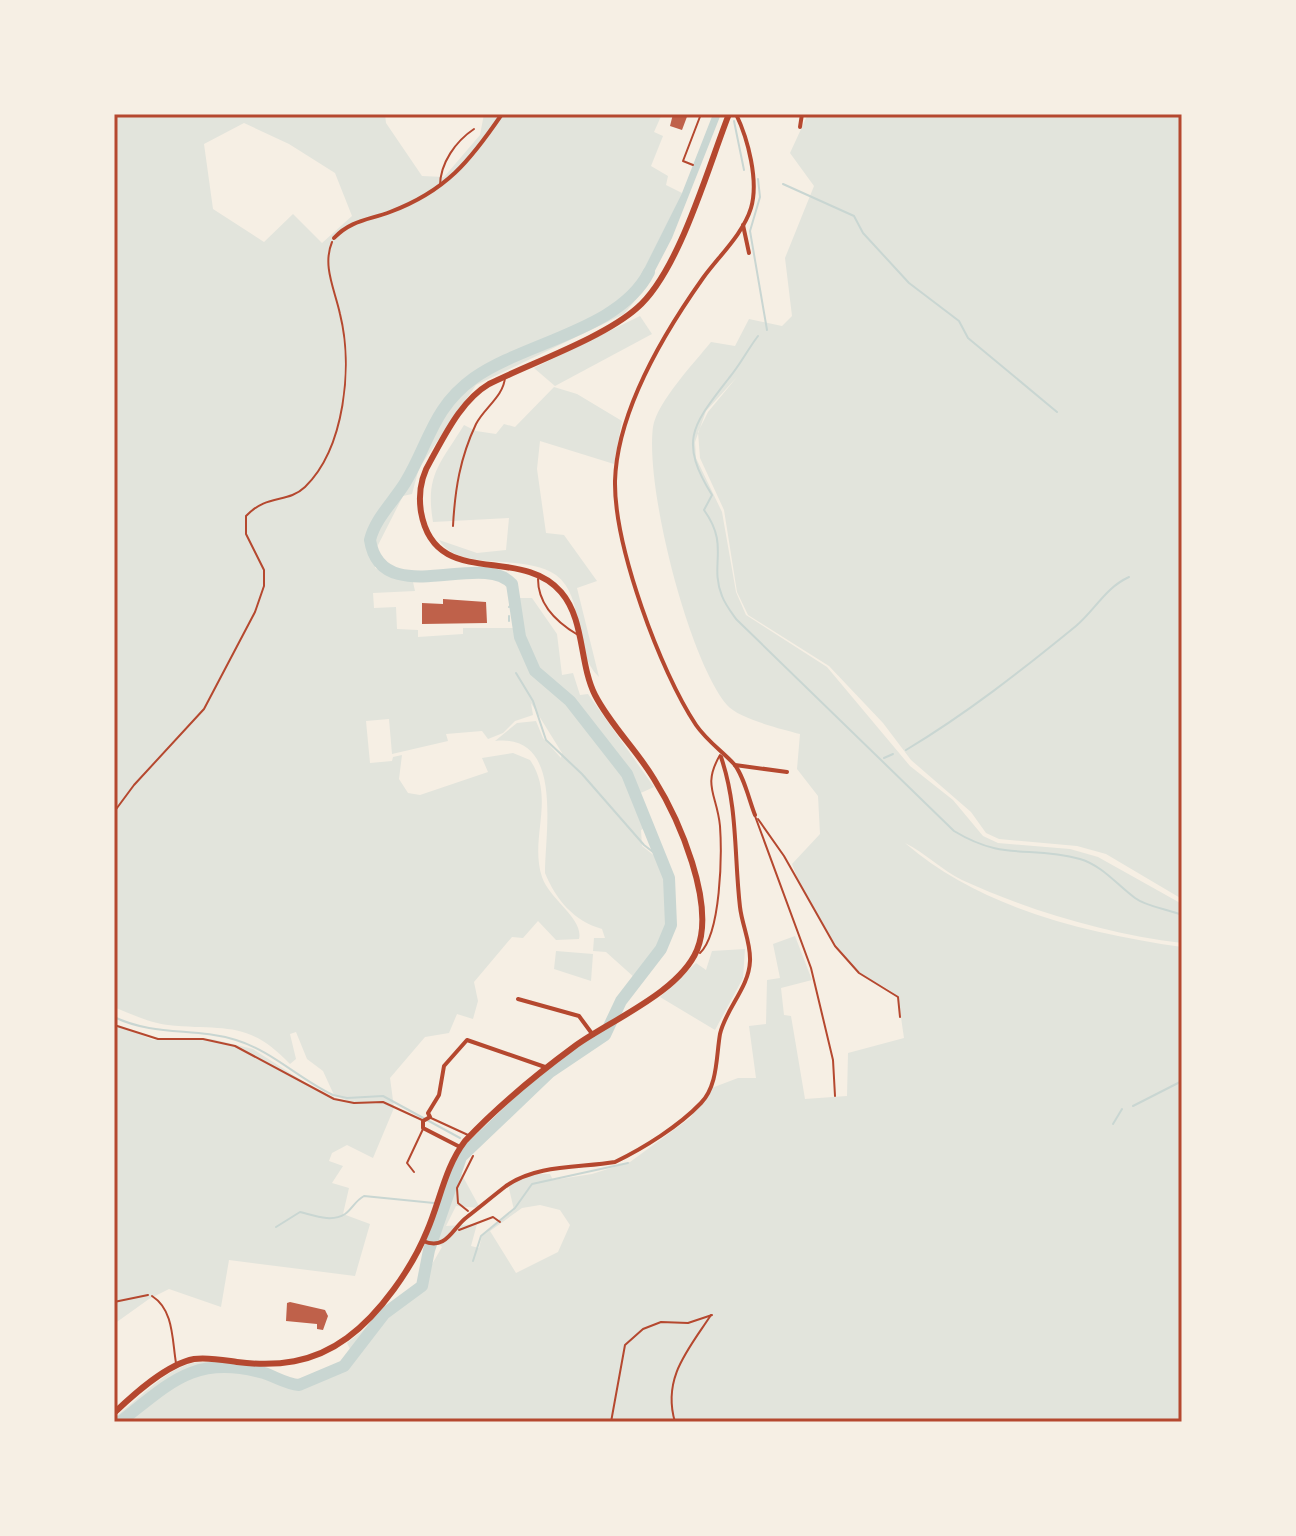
<svg xmlns="http://www.w3.org/2000/svg" width="1296" height="1536" viewBox="0 0 1296 1536" font-family="'Titillium Web',sans-serif">
<style>
.green{fill:#e2e4dc;fill-rule:evenodd}
.water{fill:#c9d6d2}
.lines{fill:none;stroke-linecap:round;stroke-linejoin:round}
.stream{stroke:#c9d6d2;stroke-width:2}
.river{stroke:#c9d6d2;stroke-width:12}
.building{fill:#bf614a}
.path{stroke:#b5482f;stroke-width:2}
.service{stroke:#b5482f;stroke-width:2}
.minor{stroke:#b5482f;stroke-width:4}
.primary{stroke:#b5482f;stroke-width:6}
.neatline{fill:none;stroke:#b5482f;stroke-width:3}
</style>
<rect width="100%" height="100%" fill="#f6efe4"/>
<g class="green">
<path d="M 114,114 L 385,114 L 386,123 L 422,176 L 444,177 L 480,135 L 484,114 L 662,114 L 654,132 L 663,136 L 651,166 L 668,176 L 666,185 L 682,193 L 638,282 L 647,286 L 624,314 L 476,385 L 419,468 L 412,494 L 403,496 L 376,549 L 375,568 L 413,582 L 415,591 L 373,593 L 374,608 L 396,607 L 397,629 L 418,630 L 418,637 L 463,634 L 463,628 L 520,628 L 519,598 L 532,598 L 557,634 L 562,675 L 573,673 L 580,695 L 588,694 L 654,787 L 634,796 L 647,827 L 641,830 L 642,846 L 661,861 L 668,878 L 670,920 L 661,947 L 635,978 L 606,952 L 593,951 L 594,938 L 605,938 L 602,929 C 574,921 556,900 545,873 C 545,831 564,733 495,741 L 517,723 L 536,721 L 543,738 L 561,758 L 562,753 L 531,703 L 533,715 L 515,721 L 503,733 L 488,739 L 482,731 L 446,734 L 448,741 L 392,754 L 389,719 L 366,721 L 370,763 L 392,761 L 393,757 L 402,755 L 399,779 L 408,793 L 420,795 L 488,772 L 482,758 L 513,753 L 530,760 C 556,798 529,838 542,877 C 550,900 584,919 579,939 L 556,940 L 538,921 L 523,938 L 512,937 L 474,982 L 478,1001 L 473,1019 L 457,1014 L 449,1033 L 425,1037 L 390,1078 L 394,1108 L 373,1158 L 347,1145 L 332,1153 L 329,1161 L 343,1166 L 332,1183 L 349,1188 L 343,1214 L 370,1224 L 355,1276 L 229,1260 L 221,1307 L 169,1289 L 149,1299 L 114,1324 L 114,1023 L 153,1040 L 212,1039 L 253,1049 L 323,1094 L 350,1102 L 334,1095 L 323,1071 L 307,1059 L 296,1032 L 290,1034 L 296,1059 L 290,1064 C 247,1019 224,1031 168,1025 C 151,1023 130,1014 114,1007 ZM 244,123 L 289,144 L 335,173 L 352,216 L 322,243 L 293,214 L 264,242 L 213,209 L 204,144 Z"/>
<path d="M 808,114 L 1182,114 L 1182,899 L 1106,854 L 1077,846 L 999,839 L 986,833 L 971,812 L 911,760 L 883,723 L 829,666 L 748,615 L 737,592 L 724,510 L 700,458 L 698,432 L 708,412 L 737,377 L 706,411 L 695,442 L 696,458 L 722,512 L 736,592 L 746,615 L 827,667 L 910,766 L 953,800 L 983,836 L 998,843 L 1070,849 L 1098,857 L 1182,904 L 1182,943 C 1108,934 1030,911 962,880 C 942,870 925,853 905,843 C 980,908 1085,933 1182,947 L 1182,1422 L 114,1422 L 115,1417 C 136,1401 161,1374 186,1365 C 217,1354 269,1375 298,1382 L 341,1366 L 352,1353 L 347,1343 L 420,1285 L 442,1247 L 430,1235 L 455,1162 L 480,1208 L 456,1206 L 446,1226 L 477,1224 L 471,1246 L 479,1248 L 482,1236 L 514,1210 L 508,1184 L 530,1174 L 550,1174 L 553,1180 L 592,1174 L 630,1162 L 690,1118 L 709,1089 L 738,1078 L 756,1078 L 749,1026 L 766,1024 L 767,980 L 780,978 L 773,944 L 795,936 L 812,980 L 781,988 L 784,1015 L 791,1016 L 805,1099 L 847,1096 L 848,1053 L 904,1038 L 898,997 C 886,985 868,981 857,970 C 832,944 804,898 792,864 L 820,834 L 818,796 L 797,769 L 800,734 C 782,729 739,719 727,705 C 688,658 645,487 653,427 C 657,402 695,362 711,342 L 735,346 L 749,319 L 782,326 L 792,316 L 785,258 L 814,186 L 790,153 ZM 540,1205 L 560,1210 L 570,1225 L 558,1252 L 516,1273 L 490,1231 L 522,1208 Z"/>
<polygon points="640,316 652,334 555,386 534,368"/>
<path d="M 554,387 L 577,394 L 622,421 L 614,464 L 540,441 L 537,469 L 546,533 L 564,535 L 597,581 L 577,588 L 599,677 C 572,652 586,597 556,575 C 523,552 459,573 439,540 L 477,553 L 506,550 L 509,518 L 433,522 C 425,475 440,464 464,425 L 476,431 L 496,434 L 504,424 L 515,427 Z"/>
<polygon points="745,949 743,978 715,1030 660,997 696,963 706,970 712,951"/>
<polygon points="556,951 593,954 591,981 554,969"/>
</g>
<polygon class="water" points="713,114 721,114 672,238 647,286 637,283 682,193"/>
<g class="lines">
<g class="stream">
<polyline points="1033,114 1083,114"/>
<polyline points="1169,114 1182,117"/>
<polyline points="734,121 744,170"/>
<polyline points="758,179 760,197 750,231 767,330"/>
<polyline points="783,184 854,216 863,233 909,283 959,321 968,338 1057,412"/>
<path d="M 758,336 C 748,349 740,365 729,378 C 693,425 678,440 712,495 L 704,510 C 730,546 709,564 722,596 C 725,604 731,612 736,619 L 954,831 C 1005,862 1029,845 1080,859 C 1103,866 1117,885 1135,898 C 1147,907 1168,909 1182,915"/>
<polyline points="509,607 516,601"/>
<polyline points="509,616 509,621"/>
<polyline points="516,673 533,701 546,740 582,774 644,845 662,859"/>
<path d="M 906,750 C 966,714 1021,671 1076,626 C 1096,609 1105,588 1129,577"/>
<polyline points="884,758 893,754"/>
<path d="M 114,1017 C 156,1037 195,1027 236,1040 C 272,1051 299,1079 333,1095 L 347,1098 L 383,1096 L 460,1138"/>
<polyline points="1133,1106 1182,1081"/>
<polyline points="1113,1124 1122,1109"/>
<polyline points="440,1205 444,1205"/>
<path d="M 276,1227 L 300,1212 C 313,1215 331,1223 345,1214 C 352,1209 355,1201 364,1196 L 434,1203"/>
<polyline points="473,1261 481,1236 515,1208 532,1184 628,1163"/>
</g>
<path class="river" d="M 120,1422 C 171,1382 195,1354 264,1373 C 276,1377 286,1384 299,1385 L 344,1366 L 384,1314 L 422,1286 L 429,1250 L 461,1157 L 550,1072 L 605,1035 L 621,1001 L 661,949 L 671,925 L 669,878 L 627,774 L 570,701 L 535,671 L 520,637 L 512,584 C 482,550 381,611 370,540 C 375,519 393,502 405,483 C 429,444 432,408 474,378 C 525,342 620,330 649,272"/>
</g>
<g class="building">
<polygon points="673,114 688,114 682,130 670,126"/>
<polygon points="443,599 486,602 487,623 422,624 422,603 443,604"/>
<polygon points="290,1302 325,1310 328,1316 323,1330 317,1329 317,1324 286,1321 287,1303"/>
</g>
<g class="lines">
<g class="path">
<path d="M 114,812 L 134,785 L 204,709 L 255,612 L 264,586 L 264,570 L 246,534 L 246,516 C 268,493 287,504 305,487 C 345,448 353,366 340,314 C 335,290 322,266 332,242"/>
<polyline points="468,1211 458,1203 457,1188 473,1156"/>
<polyline points="114,1302 148,1295"/>
<polyline points="611,1422 625,1345 643,1329 661,1322 688,1323 712,1315"/>
<path d="M 675,1422 C 662,1378 688,1350 711,1315"/>
</g>
<g class="service">
<polyline points="693,165 683,161 701,114"/>
<path d="M 440,186 C 440,163 456,141 474,129"/>
<path d="M 453,526 C 455,489 460,458 476,424 C 484,408 504,396 505,377"/>
<path d="M 538,579 C 538,605 556,622 578,635"/>
<polyline points="755,816 811,968 833,1060 835,1096"/>
<polyline points="758,819 784,856 835,946 859,973 898,997 900,1017"/>
<path d="M 700,953 C 721,933 722,855 720,826 C 717,794 702,786 720,755"/>
<polyline points="114,1025 158,1039 203,1039 235,1046 334,1099 354,1103 383,1102 422,1120"/>
<polyline points="431,1118 468,1135"/>
<polyline points="414,1172 407,1163 423,1129"/>
<polyline points="459,1230 493,1217 500,1222"/>
<path d="M 152,1296 C 174,1310 172,1340 176,1363"/>
</g>
<g class="minor">
<path d="M 736,114 C 748,139 759,181 751,208 C 743,234 719,256 703,278 C 664,333 617,412 615,481 C 614,546 660,671 696,725 C 707,741 722,751 734,764 C 744,776 749,800 755,815"/>
<polyline points="800,127 802,114"/>
<polyline points="743,225 749,253"/>
<path d="M 334,238 C 351,220 369,220 390,212 C 446,191 470,161 502,114"/>
<polyline points="735,765 787,772"/>
<polyline points="518,999 579,1016 593,1035"/>
<polyline points="460,1147 423,1128 423,1121 430,1117 428,1113 439,1095 444,1066 467,1040 545,1067"/>
<path d="M 423,1241 C 447,1251 452,1228 467,1217 C 480,1207 493,1196 506,1186 C 537,1164 580,1168 615,1162 C 644,1148 679,1126 701,1103 C 718,1085 716,1057 720,1034 C 726,1008 749,988 750,961 C 751,943 742,925 740,907 C 734,855 738,807 721,757"/>
</g>
<path class="primary" d="M 114,1413 C 134,1394 167,1364 194,1359 C 208,1357 223,1360 237,1362 C 277,1367 313,1363 347,1338 C 380,1314 412,1268 427,1231 C 440,1201 445,1167 465,1141 C 497,1107 537,1074 575,1046 C 609,1021 679,993 697,950 C 716,904 679,819 654,779 C 636,749 611,726 595,695 C 579,663 585,620 561,592 C 520,544 435,591 421,512 C 418,493 421,476 431,460 C 446,433 462,400 489,384 C 531,363 603,338 637,308 C 679,272 708,167 729,114"/>
</g>
<rect width="1296" height="1536" fill="none" stroke="#f6efe4" stroke-width="232"/>
<rect x="116" y="116" width="1064" height="1304" class="neatline"/>
</svg>
